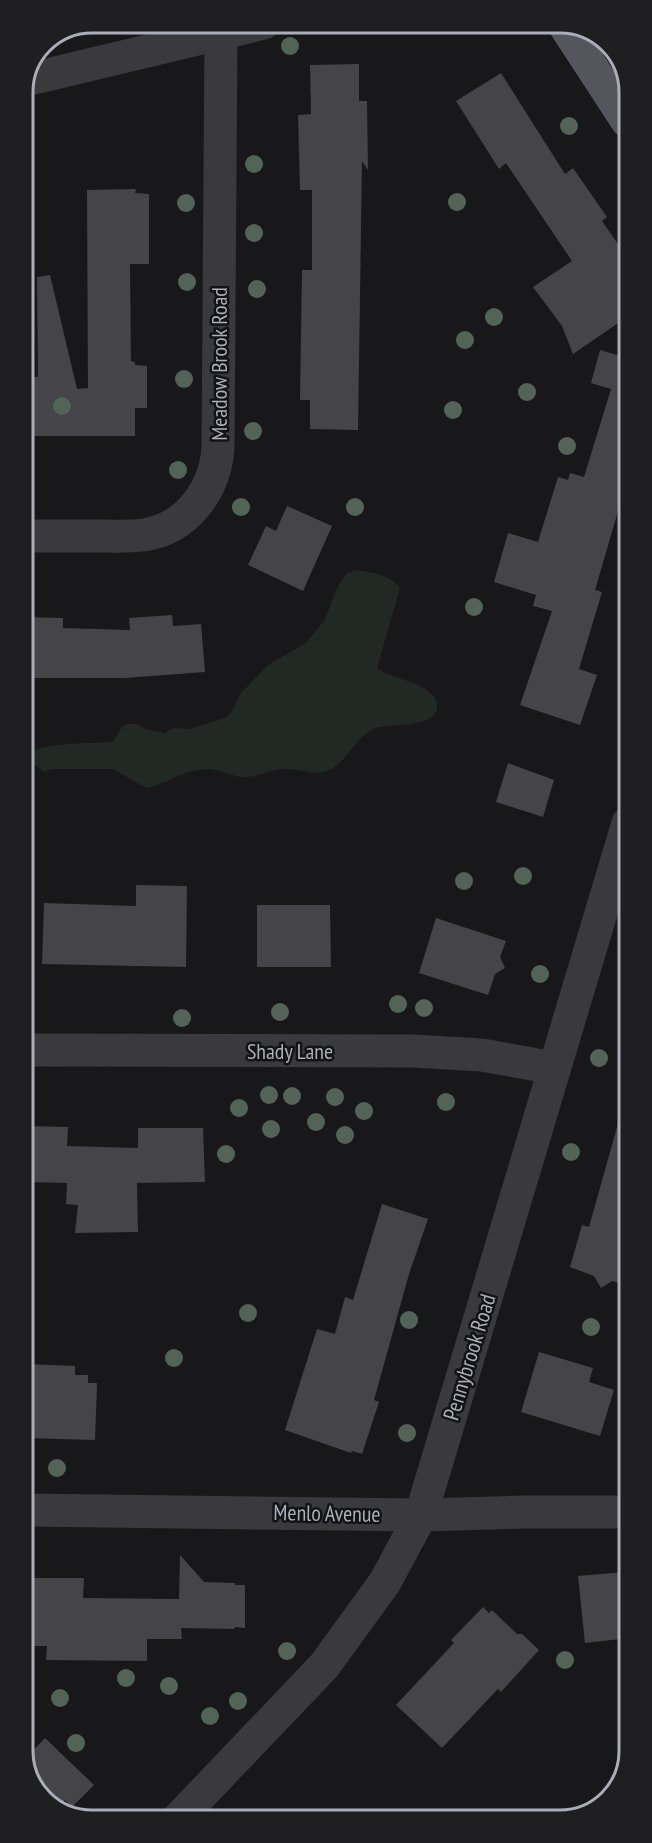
<svg xmlns="http://www.w3.org/2000/svg" width="652" height="1843" viewBox="0 0 652 1843" font-family="'PT Sans Narrow',sans-serif">
<style>
.green{fill:#222924}
.building{fill:#454549}
.lines{fill:none;stroke-linecap:round;stroke-linejoin:round}
.minor{stroke:#39393e;stroke-width:33}
.primary{stroke:#55565d;stroke-width:33}
.tree{fill:#536357}
.labels{text-anchor:middle;dominant-baseline:central;stroke-width:5;stroke-linejoin:round;paint-order:stroke}
.street-label{font-size:22px;fill:#abadb8;stroke:#131214}
.rim{fill:none;stroke:#abadb8;stroke-width:3}
</style>
<rect width="100%" height="100%" fill="#181719"/>
<path class="green" d="M 356,570 C 373,573 389,574 400,588 L 377,668 C 393,680 434,683 437,704 C 441,728 392,724 379,727 C 355,733 347,767 323,772 C 309,775 296,767 282,769 C 270,770 259,777 247,777 C 233,778 221,769 207,769 C 185,769 167,784 147,788 L 112,769 L 52,769 L 44,772 L 27,759 L 26,756 C 39,741 92,744 113,742 L 121,728 L 126,724 L 136,724 L 146,729 L 164,733 L 174,728 L 190,729 L 225,718 L 231,713 L 241,693 L 268,665 L 306,643 L 324,621 L 338,586 L 347,573 Z"/>
<g class="building">
<polygon points="359,64 359,101 367,101 368,170 362,161 358,430 310,429 310,400 300,400 302,270 312,270 312,190 300,190 298,115 311,114 310,65"/>
<polygon points="501,73 565,174 573,168 607,217 602,221 627,257 627,317 573,354 562,326 533,287 572,261 506,163 499,169 456,101"/>
<polygon points="136,189 135,193 149,194 149,264 130,264 131,361 135,362 135,365 147,366 147,408 135,408 135,436 23,436 23,376 38,377 37,277 50,275 77,389 88,388 87,190"/>
<polygon points="600,350 627,358 628,469 616,518 595,590 602,592 579,669 597,675 580,725 520,705 552,611 533,606 536,595 494,582 508,533 538,542 558,477 568,480 570,473 584,477 611,389 591,383"/>
<polygon points="287,506 332,526 303,591 248,565 266,526 276,531"/>
<polygon points="172,615 173,626 201,624 205,672 125,678 23,678 23,617 63,618 63,628 130,630 129,618"/>
<polygon points="508,763 554,780 543,817 496,802"/>
<polygon points="136,885 187,886 186,967 42,964 44,903 136,906"/>
<polygon points="257,905 330,905 331,967 257,967"/>
<polygon points="436,918 506,941 500,957 505,968 495,974 488,995 419,973"/>
<polygon points="619,1120 629,1121 629,1286 612,1281 601,1288 594,1276 570,1267 582,1225 589,1227"/>
<polygon points="24,1126 68,1127 67,1146 138,1148 138,1128 203,1128 205,1182 137,1183 138,1232 75,1233 78,1205 66,1204 67,1183 24,1182"/>
<polygon points="382,1204 428,1219 409,1274 374,1400 379,1402 362,1454 352,1451 351,1453 285,1430 317,1329 335,1334 345,1297 353,1300"/>
<polygon points="539,1352 593,1368 589,1382 614,1390 600,1436 521,1412"/>
<polygon points="24,1364 75,1366 75,1375 88,1375 88,1383 97,1383 95,1440 24,1438"/>
<polygon points="180,1555 204,1582 235,1583 235,1585 245,1585 245,1628 235,1627 234,1629 181,1628 182,1639 147,1639 147,1661 46,1660 47,1646 25,1646 25,1578 84,1578 83,1598 179,1599"/>
<polygon points="625,1572 629,1638 585,1643 578,1576"/>
<polygon points="483,1607 489,1613 492,1610 517,1634 522,1634 539,1650 501,1692 498,1689 442,1748 396,1705 454,1643 451,1640"/>
<polygon points="45,1738 94,1785 72,1807 65,1800 57,1808 46,1804 25,1770 25,1759"/>
</g>
<g class="lines">
<g class="minor">
<polyline points="26,80 264,23"/>
<path d="M 23,536 C 46,536 69,536 93,536 C 109,536 127,537 143,535 C 187,529 215,490 218,448 L 221,34"/>
<polyline points="24,1050 413,1051 482,1055 554,1068"/>
<polyline points="25,1510 421,1515 523,1512 629,1512"/>
<polyline points="177,1820 324,1666 385,1582 421,1515 628,823"/>
</g>
<polyline class="primary" points="563,23 627,121"/>
</g>
<g class="tree">
<circle cx="290" cy="46" r="9"/>
<circle cx="569" cy="126" r="9"/>
<circle cx="254" cy="164" r="9"/>
<circle cx="457" cy="202" r="9"/>
<circle cx="186" cy="203" r="9"/>
<circle cx="254" cy="233" r="9"/>
<circle cx="187" cy="282" r="9"/>
<circle cx="257" cy="289" r="9"/>
<circle cx="494" cy="317" r="9"/>
<circle cx="465" cy="340" r="9"/>
<circle cx="184" cy="379" r="9"/>
<circle cx="527" cy="392" r="9"/>
<circle cx="62" cy="406" r="9"/>
<circle cx="453" cy="410" r="9"/>
<circle cx="253" cy="431" r="9"/>
<circle cx="567" cy="446" r="9"/>
<circle cx="178" cy="470" r="9"/>
<circle cx="241" cy="507" r="9"/>
<circle cx="355" cy="507" r="9"/>
<circle cx="474" cy="607" r="9"/>
<circle cx="523" cy="876" r="9"/>
<circle cx="464" cy="881" r="9"/>
<circle cx="540" cy="974" r="9"/>
<circle cx="398" cy="1004" r="9"/>
<circle cx="424" cy="1008" r="9"/>
<circle cx="280" cy="1012" r="9"/>
<circle cx="182" cy="1018" r="9"/>
<circle cx="599" cy="1058" r="9"/>
<circle cx="269" cy="1095" r="9"/>
<circle cx="292" cy="1096" r="9"/>
<circle cx="335" cy="1097" r="9"/>
<circle cx="446" cy="1102" r="9"/>
<circle cx="239" cy="1108" r="9"/>
<circle cx="364" cy="1111" r="9"/>
<circle cx="316" cy="1122" r="9"/>
<circle cx="271" cy="1129" r="9"/>
<circle cx="345" cy="1135" r="9"/>
<circle cx="571" cy="1152" r="9"/>
<circle cx="226" cy="1154" r="9"/>
<circle cx="248" cy="1313" r="9"/>
<circle cx="409" cy="1320" r="9"/>
<circle cx="591" cy="1327" r="9"/>
<circle cx="174" cy="1358" r="9"/>
<circle cx="407" cy="1433" r="9"/>
<circle cx="57" cy="1468" r="9"/>
<circle cx="287" cy="1651" r="9"/>
<circle cx="565" cy="1660" r="9"/>
<circle cx="126" cy="1678" r="9"/>
<circle cx="169" cy="1686" r="9"/>
<circle cx="60" cy="1698" r="9"/>
<circle cx="238" cy="1701" r="9"/>
<circle cx="210" cy="1716" r="9"/>
<circle cx="76" cy="1743" r="9"/>
</g>
<g class="labels">
<g class="street-label">
<text transform="translate(219 364) rotate(-90)">Meadow Brook Road</text>
<text x="290" y="1051">Shady Lane</text>
<text transform="translate(469 1357) rotate(-73)">Pennybrook Road</text>
<text transform="translate(327 1513) rotate(1)">Menlo Avenue</text>
</g>
</g>
<path d="M0 0H652V1843H0ZM92 33H560A59 59 0 0 1 619 92V1751A59 59 0 0 1 560 1810H92A59 59 0 0 1 33 1751V92A59 59 0 0 1 92 33Z" fill="#1f1e21" fill-rule="evenodd"/>
<path class="rim" d="M92 33H560A59 59 0 0 1 619 92V1751A59 59 0 0 1 560 1810H92A59 59 0 0 1 33 1751V92A59 59 0 0 1 92 33Z"/>
</svg>
